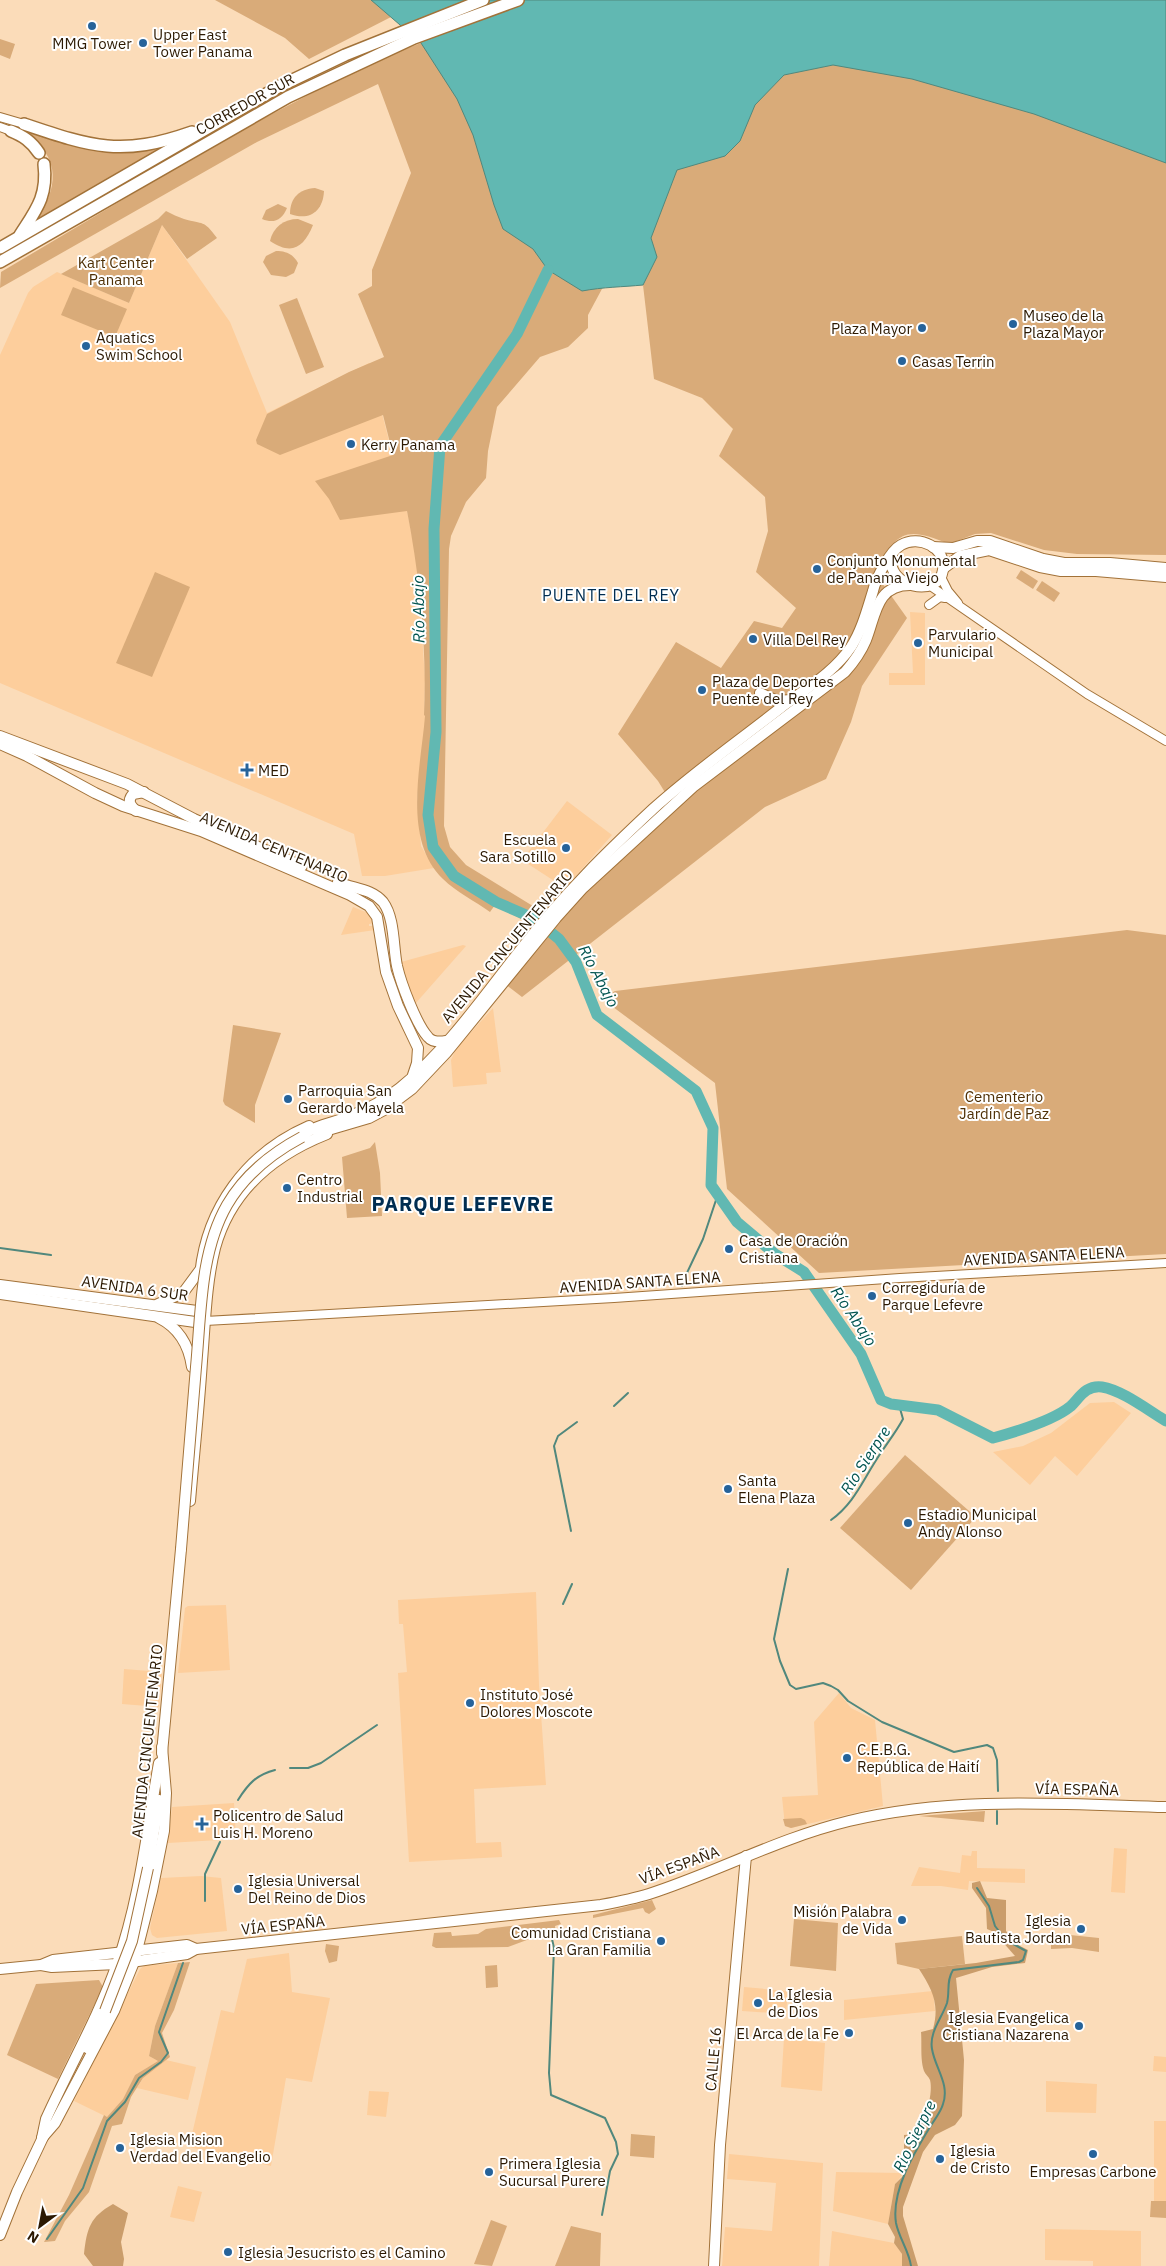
<svg xmlns="http://www.w3.org/2000/svg" width="1166" height="2266" viewBox="0 0 1166 2266" font-family="'IBM Plex Sans',sans-serif">
<style>
.built{fill:#fdce9c}
.green{fill:#d9ab79}
.forest{fill:#ca9d6b}
.water{fill:#61b8b2;stroke:#51887d}
.lines{fill:none;stroke-linecap:round;stroke-linejoin:round}
.stream{stroke:#51887d;stroke-width:2}
.river{stroke:#61b8b2;stroke-width:11}
.minor-casing{stroke:#a27239;stroke-width:10}
.major-casing{stroke:#a27239;stroke-width:12}
.highway-casing{stroke:#a27239;stroke-width:14}
.minor{stroke:#fff;stroke-width:8}
.major{stroke:#fff;stroke-width:10}
.highway{stroke:#fff;stroke-width:11}
.major-bridge-casing{stroke:#a27239;stroke-width:12;stroke-linecap:butt}
.major-bridge{stroke:#fff;stroke-width:10}
.poi-dot{fill:#26639a;stroke:#fff;stroke-width:2}
.labels{text-anchor:middle;dominant-baseline:central;stroke-width:4;stroke-linejoin:round;paint-order:stroke}
.poi-label{font-size:15px;fill:#2c1902;stroke:#fff;text-anchor:start}
.street-label{font-size:15px;fill:#2c1902;stroke:#fff}
.park-label{font-size:15px;fill:#4f3006;stroke:#fff}
.neighbourhood-label{font-size:16px;letter-spacing:1px;fill:#002d51;stroke:#fff}
.water-label{font-size:16px;font-style:italic;fill:#025450;stroke:#fff}
.district-label{font-size:20px;font-weight:bold;letter-spacing:1px;fill:#002d51;stroke:#fff}
</style>
<rect width="100%" height="100%" fill="#fbdcb9"/>
<g class="built">
<polygon points="162,225 230,322 267,413 369,363 407,511 417,562 425,679 424,715 426,716 417,798 421,846 434,868 385,876 362,876 354,834 0,683 0,355 28,293 33,287 57,272 129,303"/>
<polygon points="910,612 925,613 925,685 889,685 889,673 913,673"/>
<polygon points="567,801 612,835 565,888 522,860"/>
<polygon points="353,907 373,915 374,923 369,924 369,926 375,926 375,930 341,935"/>
<polygon points="463,945 466,946 415,1004 401,962"/>
<polygon points="493,1008 501,1072 486,1073 487,1084 453,1087 451,1060 456,1049"/>
<polygon points="1114,1402 1131,1413 1077,1476 1055,1456 1030,1485 993,1452 1023,1446 1051,1433 1090,1403"/>
<polygon points="536,1592 539,1685 546,1785 474,1789 476,1843 501,1842 502,1857 409,1862 398,1673 407,1672 403,1624 399,1624 398,1600"/>
<polygon points="226,1605 230,1670 178,1673 185,1608 188,1606"/>
<polygon points="124,1669 162,1672 159,1707 122,1704"/>
<polygon points="839,1693 851,1708 875,1720 883,1806 791,1828 785,1826 782,1797 818,1795 814,1722"/>
<polygon points="234,1803 236,1839 168,1843 172,1807"/>
<polygon points="1114,1848 1127,1849 1125,1893 1111,1892"/>
<polygon points="972,1851 977,1851 977,1868 1025,1869 1025,1883 969,1881 968,1890 941,1886 911,1886 919,1867 960,1873 962,1855 971,1856"/>
<polygon points="201,1876 221,1878 227,1931 157,1938 152,1935 150,1928 161,1878"/>
<polygon points="289,1953 292,1992 330,1998 312,2082 286,2078 271,2166 189,2147 221,2010 234,2013 247,1959"/>
<polygon points="178,1963 155,2026 149,2056 158,2061 135,2075 123,2099 107,2117 74,2101 140,1969 144,1966"/>
<polygon points="744,1987 788,1991 786,2014 742,2011"/>
<polygon points="933,1991 935,2011 844,2020 844,2000"/>
<polygon points="784,2038 825,2043 822,2091 781,2087"/>
<polygon points="1154,2056 1166,2057 1166,2072 1153,2071"/>
<polygon points="166,2060 196,2067 188,2100 137,2088 145,2075"/>
<polygon points="1046,2081 1097,2084 1096,2113 1046,2112"/>
<polygon points="369,2091 389,2092 386,2117 367,2115"/>
<rect x="1154" y="2121" width="12" height="80"/>
<polygon points="729,2154 823,2163 819,2266 722,2266 725,2227 772,2231 776,2183 727,2179"/>
<polygon points="836,2172 904,2173 895,2184 888,2224 833,2211"/>
<polygon points="178,2186 202,2192 194,2222 170,2217"/>
<polygon points="1045,2229 1141,2231 1141,2266 1093,2266 1093,2261 1045,2260"/>
<polygon points="832,2231 894,2243 902,2254 902,2266 829,2266"/>
</g>
<g class="green">
<path d="M 215,0 L 588,0 L 576,115 L 1166,0 L 1166,555 L 1077,554 L 1044,550 L 991,533 L 975,534 L 949,544 C 904,525 897,532 875,573 L 907,618 L 862,686 L 851,722 L 826,779 L 765,807 L 522,997 L 505,984 L 580,899 L 631,847 L 674,807 L 658,781 L 618,734 L 676,642 L 721,668 L 754,621 L 782,628 L 796,608 L 756,572 L 768,531 L 765,497 L 719,456 L 733,429 L 702,398 L 654,379 L 643,285 L 603,287 L 588,315 L 588,328 L 568,347 L 540,357 L 497,407 L 488,451 L 486,478 L 466,502 L 451,536 L 449,549 L 444,826 L 450,847 L 466,865 L 541,911 L 532,925 L 495,905 L 490,912 C 475,901 456,892 443,879 C 402,840 421,766 425,716 L 424,715 C 427,647 420,578 407,511 L 340,520 L 329,499 L 315,481 L 393,455 L 383,415 L 280,455 L 257,444 L 256,440 L 267,414 L 349,372 L 384,357 L 358,294 L 372,286 L 372,270 L 411,173 L 378,84 L 257,142 L 0,288 L 1,272 L 139,190 L 183,161 L 367,64 L 421,43 L 391,17 L 309,59 L 285,38 Z"/>
<polygon points="0,39 15,44 10,59 0,55"/>
<path d="M 26,131 L 97,150 L 109,152 L 159,147 L 160,149 L 34,222 C 59,189 62,158 25,132 Z"/>
<path d="M 315,188 L 324,191 C 323,212 309,221 290,214 C 290,198 299,189 315,188 Z"/>
<path d="M 278,204 L 287,208 C 282,220 274,224 262,219 L 266,210 Z"/>
<path d="M 166,211 C 172,214 178,217 184,219 C 204,225 203,219 217,238 L 187,259 L 162,225 L 129,303 L 61,274 L 158,219 Z"/>
<path d="M 298,219 L 313,225 C 304,247 292,256 270,241 C 273,227 284,219 298,219 Z"/>
<path d="M 276,251 C 286,251 293,254 298,263 L 294,273 L 286,277 L 271,275 L 263,262 L 266,256 Z"/>
<polygon points="73,287 127,309 115,337 61,315"/>
<polygon points="297,298 324,367 306,374 279,305"/>
<polygon points="1021,570 1038,581 1033,589 1016,578"/>
<polygon points="155,572 190,587 152,677 116,663"/>
<polygon points="1042,581 1060,593 1054,602 1036,590"/>
<polygon points="1127,930 1166,935 1166,1254 819,1273 727,1189 715,1083 601,998 615,991"/>
<polygon points="233,1025 281,1033 255,1105 255,1123 225,1105 223,1101"/>
<polygon points="375,1142 380,1173 382,1216 347,1218 342,1157 370,1148"/>
<polygon points="905,1455 976,1517 911,1590 840,1528"/>
<polygon points="985,1811 984,1822 919,1816"/>
<polygon points="801,1818 805,1820 807,1824 791,1828 785,1826 783,1819"/>
<polygon points="652,1900 656,1909 649,1914 645,1912 643,1908 593,1918 593,1915"/>
<polygon points="794,1919 838,1923 836,1971 790,1966"/>
<polygon points="559,1920 561,1924 555,1926 556,1936 546,1939 543,1934 508,1947 436,1948 432,1946 434,1933 451,1932 452,1936 478,1934 486,1929"/>
<polygon points="1051,1933 1099,1938 1099,1952 1072,1948 1051,1949"/>
<polygon points="962,1936 965,1964 919,1969 897,1964 895,1943"/>
<polygon points="326,1944 339,1946 337,1961 329,1963 325,1951"/>
<polygon points="190,1962 174,2010 162,2033 170,2057 143,2078 131,2097 122,2124 112,2126 89,2192 65,2221 55,2241 44,2242 69,2195 104,2115 107,2117 123,2099 135,2075 158,2061 149,2056 155,2026 178,1963"/>
<polygon points="497,1965 498,1987 486,1988 485,1966"/>
<polygon points="99,1980 103,1987 58,2079 7,2055 36,1984"/>
<polygon points="631,2134 655,2136 654,2158 630,2156"/>
<polygon points="1151,2201 1166,2201 1166,2218 1150,2217"/>
<polygon points="491,2220 507,2226 492,2266 474,2264"/>
<polygon points="571,2226 601,2233 600,2266 555,2266"/>
</g>
<g class="forest">
<path d="M 980,1881 L 987,1898 L 1006,1900 L 1006,1931 L 1018,1945 L 1028,1950 L 1025,1963 L 992,1967 L 956,1978 L 964,2060 L 962,2116 L 955,2125 L 935,2135 L 923,2152 L 903,2207 L 903,2216 L 918,2266 L 902,2266 L 902,2254 L 894,2243 L 895,2237 L 888,2224 L 895,2184 L 904,2175 L 904,2135 C 923,2135 934,2095 930,2080 C 929,2077 925,2074 924,2071 C 920,2060 922,2043 921,2032 L 933,2029 C 940,2004 932,1989 919,1969 L 976,1963 L 1015,1956 L 994,1932 L 987,1929 L 986,1908 L 972,1888 L 972,1883 Z"/>
<path d="M 113,2204 L 128,2213 L 121,2242 L 124,2259 L 123,2266 L 93,2266 L 84,2254 C 87,2228 90,2217 113,2204 Z"/>
</g>
<path class="water" d="M 371,0 L 1166,0 L 1166,163 L 1034,114 L 912,79 L 833,65 L 784,75 L 755,105 L 740,141 L 725,156 L 677,170 L 651,238 L 657,257 L 643,285 C 623,287 603,287 582,291 L 548,270 L 533,249 L 503,229 L 494,205 L 473,135 L 457,99 L 421,43 Z"/>
<g class="lines">
<g class="stream">
<polyline points="0,1248 51,1255"/>
<polyline points="682,1286 685,1277 703,1239 718,1194"/>
<polyline points="614,1406 628,1393"/>
<path d="M 831,1520 C 853,1504 861,1484 875,1462 C 884,1447 895,1434 903,1419 L 899,1405"/>
<polyline points="571,1531 554,1446 558,1436 577,1422"/>
<polyline points="788,1569 774,1639 780,1661 790,1685 796,1689 823,1683 831,1686 838,1690 848,1701 882,1722 954,1752 987,1745 993,1748 997,1760 998,1791"/>
<polyline points="563,1604 572,1584"/>
<polyline points="290,1768 308,1768 321,1763 377,1725"/>
<path d="M 238,1800 C 248,1784 256,1775 275,1770"/>
<polyline points="997,1824 997,1811"/>
<polyline points="205,1901 205,1874 220,1842"/>
<polyline points="552,1939 554,1948 549,2073 551,2095 605,2118 616,2142 618,2154 610,2171 602,2215"/>
<polyline points="47,2239 83,2188 107,2121 125,2102 139,2078 161,2062 168,2053 159,2032 183,1963"/>
<path d="M 911,2266 C 909,2251 899,2238 896,2223 C 891,2191 914,2153 930,2127 C 934,2120 941,2112 943,2104 C 950,2084 935,2068 932,2049 C 929,2032 942,2018 947,2003 C 950,1991 946,1981 953,1970 L 1019,1962 L 1023,1960 L 1026,1951 L 1006,1940 L 995,1926 L 989,1906 L 977,1888"/>
</g>
<path class="river" d="M 548,270 L 517,334 L 440,446 L 434,529 L 436,732 L 428,815 L 433,847 L 454,876 L 496,902 L 533,918 L 559,939 L 576,962 L 597,1015 L 696,1091 L 713,1128 L 711,1185 L 737,1222 L 775,1254 L 804,1272 L 861,1354 L 881,1400 L 891,1404 L 938,1410 L 993,1438 C 1015,1432 1053,1421 1071,1406 C 1080,1397 1086,1385 1102,1387 C 1122,1390 1149,1411 1166,1421"/>
<g class="minor-casing">
<g id="minor">
<polyline points="0,117 24,124"/>
<polyline points="0,127 11,131"/>
<polyline points="941,577 948,591 958,603"/>
<polyline points="929,585 1087,694 1166,741"/>
<polyline points="929,605 940,597 945,598"/>
<polyline points="205,1321 614,1298 900,1278 1166,1263"/>
</g>
</g>
<g class="major-casing">
<g id="major">
<polyline points="933,547 953,548 977,541 990,541 1043,559 1064,563 1110,563 1166,568"/>
<polyline points="944,568 960,556 989,550 1040,567 1061,571 1096,571 1166,577"/>
<polyline points="760,693 777,701 791,700"/>
<polyline points="0,736 127,784 194,819 302,866"/>
<polyline points="0,744 27,756 95,793 123,806 201,831 350,895 369,906 377,917 386,972 398,1006 418,1048 417,1063 413,1075"/>
<path d="M 136,811 C 130,805 127,801 133,794 L 144,792"/>
<path d="M 338,882 C 353,889 371,888 383,902 C 395,918 393,947 397,966 C 401,983 416,1024 428,1037 C 432,1042 440,1042 446,1041"/>
<path d="M 318,1133 L 369,1118 L 384,1110 L 412,1089 L 446,1053 L 556,918 L 583,888 L 693,787 L 845,672 C 853,663 861,652 866,640 C 876,615 876,585 910,585"/>
<path d="M 302,1137 C 313,1125 333,1123 348,1117 C 366,1110 385,1100 400,1088 C 449,1048 486,993 525,944 C 563,895 608,851 653,809 C 694,772 740,740 783,706 C 807,688 834,672 851,647 C 862,630 867,610 873,591 C 876,578 890,551 901,545 C 919,534 947,548 943,570 C 939,599 884,587 892,555"/>
<path d="M 200,1276 C 206,1208 247,1153 309,1126"/>
<polyline points="0,1285 197,1311 204,1319"/>
<polyline points="0,1294 195,1322 205,1321"/>
<polyline points="158,1304 183,1293 200,1270"/>
<path d="M 159,1318 C 179,1328 189,1346 192,1367"/>
<path d="M 190,1501 C 194,1454 199,1408 202,1361 C 205,1325 206,1283 215,1248 C 231,1190 274,1155 327,1134"/>
<polyline points="162,1753 181,1549"/>
<polyline points="148,1868 159,1800"/>
<path d="M 41,1965 L 52,1967 L 117,1964 L 187,1954 L 196,1949 L 601,1905 C 617,1902 633,1899 649,1894 C 717,1872 779,1838 849,1821 C 953,1796 1059,1804 1166,1807"/>
<polyline points="0,1969 41,1965 53,1960 187,1945 196,1949"/>
<polyline points="87,2048 105,2011"/>
<polyline points="42,2138 55,2123 114,2011 134,1962 152,1891 164,1831 166,1793 162,1747"/>
<path d="M 42,2138 L 46,2119 C 69,2068 99,2016 117,1964 C 140,1899 147,1830 159,1763"/>
<polyline points="0,2235 17,2192 45,2133"/>
<polyline points="714,2266 720,2145 746,1856"/>
</g>
</g>
<g class="highway-casing">
<g id="highway">
<path d="M 24,124 C 92,147 121,157 192,132"/>
<path d="M 11,131 C 23,136 31,141 39,153"/>
<path d="M 20,235 C 36,210 48,196 44,164"/>
<polyline points="0,248 280,86 345,55 483,0"/>
<polyline points="0,262 288,97 414,38 518,0"/>
</g>
</g>
<use href="#minor" class="minor"/>
<use href="#major" class="major"/>
<use href="#highway" class="highway"/>
<g class="major-bridge-casing">
<g id="major-bridge">
<path d="M 181,1549 C 186,1488 191,1428 196,1367 C 201,1314 200,1252 227,1205 C 245,1174 272,1153 302,1137"/>
<polyline points="105,2011 132,1941 148,1868"/>
</g>
</g>
<use href="#major-bridge" class="major-bridge"/>
</g>
<g class="poi-dot">
<circle cx="92" cy="26" r="5"/>
<circle cx="143" cy="43" r="5"/>
<circle cx="1013" cy="324" r="5"/>
<circle cx="922" cy="328" r="5"/>
<circle cx="86" cy="346" r="5"/>
<circle cx="902" cy="361" r="5"/>
<circle cx="351" cy="444" r="5"/>
<circle cx="817" cy="569" r="5"/>
<circle cx="753" cy="639" r="5"/>
<circle cx="918" cy="643" r="5"/>
<circle cx="702" cy="690" r="5"/>
<path d="M244.5 762.5h5v5h5v5h-5v5h-5v-5h-5v-5h5z"/>
<circle cx="566" cy="848" r="5"/>
<circle cx="288" cy="1099" r="5"/>
<circle cx="287" cy="1188" r="5"/>
<circle cx="729" cy="1249" r="5"/>
<circle cx="872" cy="1296" r="5"/>
<circle cx="728" cy="1489" r="5"/>
<circle cx="908" cy="1523" r="5"/>
<circle cx="470" cy="1703" r="5"/>
<circle cx="847" cy="1758" r="5"/>
<path d="M199.5 1816.5h5v5h5v5h-5v5h-5v-5h-5v-5h5z"/>
<circle cx="238" cy="1889" r="5"/>
<circle cx="902" cy="1920" r="5"/>
<circle cx="1081" cy="1929" r="5"/>
<circle cx="661" cy="1941" r="5"/>
<circle cx="758" cy="2003" r="5"/>
<circle cx="1079" cy="2026" r="5"/>
<circle cx="849" cy="2033" r="5"/>
<circle cx="120" cy="2148" r="5"/>
<circle cx="1093" cy="2154" r="5"/>
<circle cx="940" cy="2159" r="5"/>
<circle cx="489" cy="2172" r="5"/>
<circle cx="228" cy="2252" r="5"/>
</g>
<g class="labels">
<g class="poi-label">
<text x="153" y="34">Upper East<tspan x="153" dy="17">Tower Panama</tspan></text>
<text x="92" y="43" text-anchor="middle">MMG Tower</text>
<text x="1023" y="315">Museo de la<tspan x="1023" dy="17">Plaza Mayor</tspan></text>
<text x="912" y="328" text-anchor="end">Plaza Mayor</text>
<text x="96" y="337">Aquatics<tspan x="96" dy="17">Swim School</tspan></text>
<text x="912" y="361">Casas Terrin</text>
<text x="361" y="444">Kerry Panama</text>
<text x="827" y="560">Conjunto Monumental<tspan x="827" dy="17">de Panama Viejo</tspan></text>
<text x="928" y="634">Parvulario<tspan x="928" dy="17">Municipal</tspan></text>
<text x="763" y="639">Villa Del Rey</text>
<text x="712" y="681">Plaza de Deportes<tspan x="712" dy="17">Puente del Rey</tspan></text>
<text x="258" y="770">MED</text>
<text x="556" y="839" text-anchor="end">Escuela<tspan x="556" dy="17">Sara Sotillo</tspan></text>
<text x="298" y="1090">Parroquia San<tspan x="298" dy="17">Gerardo Mayela</tspan></text>
<text x="297" y="1179">Centro<tspan x="297" dy="17">Industrial</tspan></text>
<text x="739" y="1240">Casa de Oración<tspan x="739" dy="17">Cristiana</tspan></text>
<text x="882" y="1287">Corregiduría de<tspan x="882" dy="17">Parque Lefevre</tspan></text>
<text x="738" y="1480">Santa<tspan x="738" dy="17">Elena Plaza</tspan></text>
<text x="918" y="1514">Estadio Municipal<tspan x="918" dy="17">Andy Alonso</tspan></text>
<text x="480" y="1694">Instituto José<tspan x="480" dy="17">Dolores Moscote</tspan></text>
<text x="857" y="1749">C.E.B.G.<tspan x="857" dy="17">República de Haití</tspan></text>
<text x="213" y="1815">Policentro de Salud<tspan x="213" dy="17">Luis H. Moreno</tspan></text>
<text x="248" y="1880">Iglesia Universal<tspan x="248" dy="17">Del Reino de Dios</tspan></text>
<text x="892" y="1911" text-anchor="end">Misión Palabra<tspan x="892" dy="17">de Vida</tspan></text>
<text x="1071" y="1920" text-anchor="end">Iglesia<tspan x="1071" dy="17">Bautista Jordan</tspan></text>
<text x="651" y="1932" text-anchor="end">Comunidad Cristiana<tspan x="651" dy="17">La Gran Familia</tspan></text>
<text x="768" y="1994">La Iglesia<tspan x="768" dy="17">de Dios</tspan></text>
<text x="1069" y="2017" text-anchor="end">Iglesia Evangelica<tspan x="1069" dy="17">Cristiana Nazarena</tspan></text>
<text x="839" y="2033" text-anchor="end">El Arca de la Fe</text>
<text x="130" y="2139">Iglesia Mision<tspan x="130" dy="17">Verdad del Evangelio</tspan></text>
<text x="950" y="2150">Iglesia<tspan x="950" dy="17">de Cristo</tspan></text>
<text x="499" y="2163">Primera Iglesia<tspan x="499" dy="17">Sucursal Purere</tspan></text>
<text x="1093" y="2171" text-anchor="middle">Empresas Carbone</text>
<text x="238" y="2252">Iglesia Jesucristo es el Camino</text>
</g>
<g class="street-label">
<text transform="translate(245 104) rotate(-29)">CORREDOR SUR</text>
<text transform="translate(274 847) rotate(23)">AVENIDA CENTENARIO</text>
<text transform="translate(507 946) rotate(-50)">AVENIDA CINCUENTENARIO</text>
<text transform="translate(1044 1256) rotate(-3)">AVENIDA SANTA ELENA</text>
<text transform="translate(640 1282) rotate(-4)">AVENIDA SANTA ELENA</text>
<text transform="translate(135 1288) rotate(8)">AVENIDA 6 SUR</text>
<text transform="translate(147 1741) rotate(-84)">AVENIDA CINCUENTENARIO</text>
<text transform="translate(1077 1789) rotate(1)">VÍA ESPAÑA</text>
<text transform="translate(679 1865) rotate(-20)">VÍA ESPAÑA</text>
<text transform="translate(283 1925) rotate(-6)">VÍA ESPAÑA</text>
<text transform="translate(713 2059) rotate(-85)">CALLE 16</text>
</g>
<g class="park-label">
<text x="116" y="262">Kart Center<tspan x="116" dy="17">Panama</tspan></text>
<text x="1004" y="1096">Cementerio<tspan x="1004" dy="17">Jardín de Paz</tspan></text>
</g>
<g class="neighbourhood-label">
<text x="611" y="595">PUENTE DEL REY</text>
</g>
<g class="water-label">
<text transform="translate(418 609) rotate(-91)">Río Abajo</text>
<text transform="translate(599 976) rotate(62)">Río Abajo</text>
<text transform="translate(854 1316) rotate(56)">Río Abajo</text>
<text transform="translate(865 1460) rotate(-57)">Rio Sierpre</text>
<text transform="translate(914 2136) rotate(-64)">Rio Sierpre</text>
</g>
<g class="district-label">
<text x="463" y="1203">PARQUE LEFEVRE</text>
</g>
</g>
<g transform="translate(40 2226) rotate(212)" stroke="#ffffff" stroke-width="4" paint-order="stroke">
<path d="M0-4L9 19L0 12L-9 19Z" fill="#2c1902"/>
<text y="-8" font-size="14" font-weight="bold" text-anchor="middle" fill="#2c1902">N</text>
</g>
</svg>
